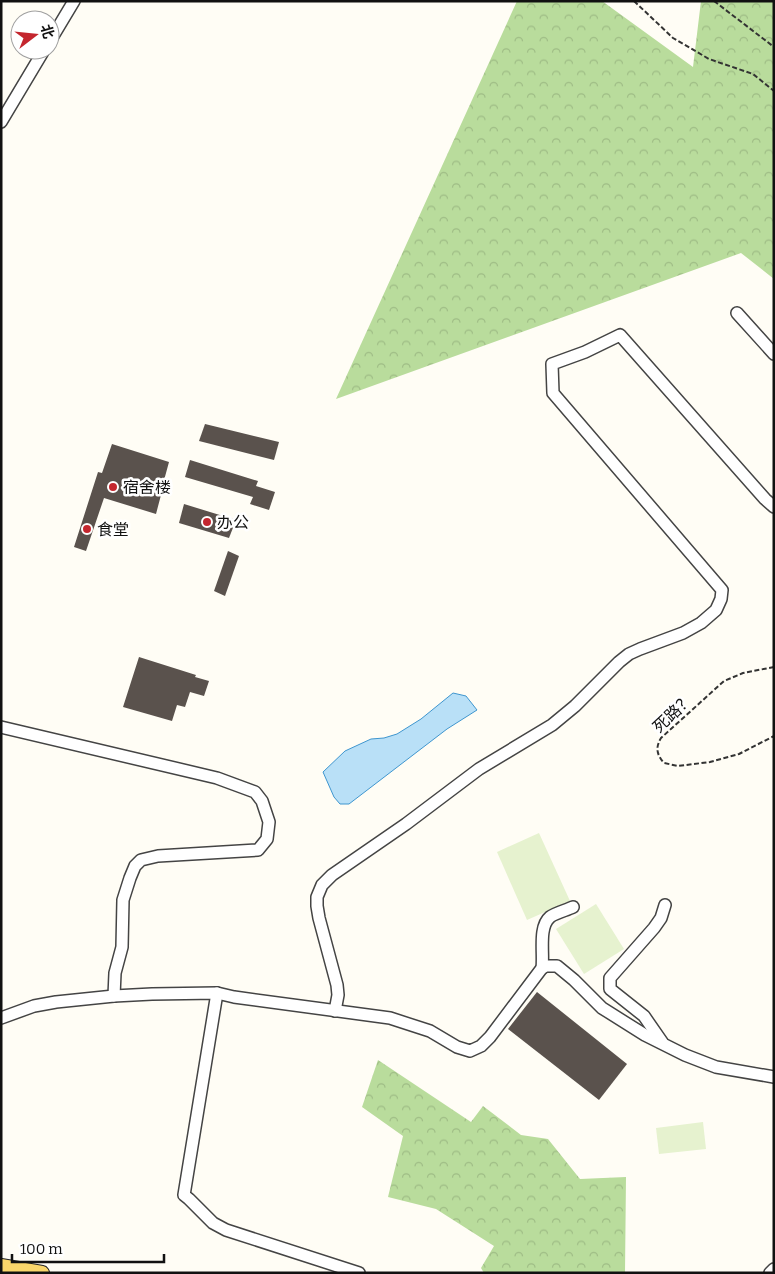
<svg xmlns="http://www.w3.org/2000/svg" width="775" height="1274" viewBox="0 0 775 1274" font-family="Bitter,'Noto Sans SC',serif">
<style>
.forest{fill:url(#forest-crowns)}
.pitch{fill:#e6f2cf}
.water{fill:#b9e0f7;stroke:#3f96cf}
.building{fill:#5a524d}
.lines{fill:none;stroke-linecap:round;stroke-linejoin:round}
.minor-casing{stroke:#444;stroke-width:14}
.major-casing{stroke:#222;stroke-width:16}
.path{stroke:#333;stroke-width:2;stroke-dasharray:5 2.5;stroke-linecap:butt}
.minor{stroke:#fff;stroke-width:11}
.major{stroke:#f9d66b;stroke-width:14}
.poi-dot{fill:#c4262e;stroke:#fff;stroke-width:2}
.labels{text-anchor:middle;dominant-baseline:central;stroke-width:5;stroke-linejoin:round;paint-order:stroke}
.poi-label{font-size:16px;fill:#111;stroke:#fff;text-anchor:start}
.street-label{font-size:16px;fill:#111;stroke:#fff}
</style>
<defs>
<pattern id="forest-crowns" width="20" height="18" patternUnits="userSpaceOnUse" patternTransform="scale(1.25)"><rect width="20" height="18" fill="#b9dc9c"/><path d="M2 6a3 3 0 1 1 6 0M12 15a3 3 0 1 1 6 0" fill="none" stroke="#9ebc85"/></pattern>
</defs>
<rect width="100%" height="100%" fill="#fffdf5"/>
<g class="forest">
<polygon points="517,1 602,1 693,67 701,1 774,1 774,279 741,253 336,399"/>
<polygon points="378,1060 471,1122 483,1106 521,1135 548,1139 580,1179 626,1177 625,1273 484,1273 481,1268 494,1246 436,1209 388,1197 403,1136 362,1107"/>
</g>
<g class="pitch">
<polygon points="539,833 570,901 527,920 497,852"/>
<polygon points="596,904 624,949 584,974 556,929"/>
<polygon points="703,1122 706,1149 659,1154 656,1128"/>
</g>
<polygon class="water" points="453,693 466,696 477,710 447,729 349,804 340,804 334,797 323,772 345,751 371,739 384,738 397,734 421,719"/>
<g class="building">
<polygon points="205,424 279,442 274,460 199,441"/>
<polygon points="112,444 169,462 160,495 161,495 156,514 104,498 86,551 74,547 98,472 102,473"/>
<polygon points="190,460 258,481 256,486 275,492 269,510 250,504 253,497 185,477"/>
<polygon points="184,504 236,520 229,538 179,523"/>
<polygon points="228,551 239,556 225,596 214,591"/>
<polygon points="139,657 196,675 195,677 209,681 204,696 190,692 185,707 177,705 172,721 123,707"/>
<polygon points="537,992 627,1064 599,1100 508,1029"/>
</g>
<g class="lines">
<g class="minor-casing">
<g id="minor">
<polyline points="50,41 74,1"/>
<polyline points="1,122 44,50"/>
<polyline points="737,313 774,354"/>
<polyline points="1,727 217,778 255,792 262,801 269,822 267,839 258,850 158,856 141,860 135,866 130,878 123,900 122,947 115,973 114,996"/>
<polyline points="542,968 546,966 557,966 574,980 602,1008 645,1035 685,1055 716,1067 774,1077"/>
<polyline points="217,993 184,1195 189,1199 213,1223 226,1230 359,1273"/>
<polyline points="335,1011 338,995 337,985 319,918 317,906 317,897 322,885 332,875 406,824 479,769 552,725 575,706 619,662 629,654 640,649 683,633 701,623 716,610 721,599 722,590 553,393 552,364 585,352 620,335 765,499 774,507"/>
<path d="M 1,1018 L 34,1006 L 56,1002 L 114,996 L 152,994 L 217,993 L 234,997 L 390,1018 L 430,1031 L 457,1047 L 470,1051 L 481,1046 L 490,1037 L 542,968 C 544,954 538,927 550,917 C 555,913 567,910 573,907"/>
<polyline points="662,1042 644,1016 610,989 610,978 654,928 661,918 665,905"/>
<polyline points="770,1273 774,1269"/>
</g>
</g>
<g class="major-casing">
<polyline id="major" points="1,1266 42,1273"/>
</g>
<g class="path">
<polyline points="634,1 673,38 709,59 753,74 774,91"/>
<polyline points="714,1 774,47"/>
<path d="M 774,667 L 743,673 L 724,681 L 661,738 C 655,748 657,755 664,763 L 678,766 L 710,762 L 739,754 L 774,736"/>
</g>
<use href="#minor" class="minor"/>
<use href="#major" class="major"/>
</g>
<g class="poi-dot">
<circle cx="113" cy="487" r="5"/>
<circle cx="207" cy="522" r="5"/>
<circle cx="87" cy="529" r="5"/>
</g>
<g class="labels">
<g class="poi-label">
<text x="123" y="487">宿舍楼</text>
<text x="217" y="522">办公</text>
<text x="97" y="529">食堂</text>
</g>
<g class="street-label">
<text transform="translate(673 713) rotate(-43)">死路？</text>
</g>
</g>
<rect width="775" height="1274" fill="none" stroke="#111111" stroke-width="5"/>
<g transform="translate(35 35) rotate(74)"><circle r="24" fill="#ffffff" stroke="#a0a0a0"/>
<path d="M0-4L9 19L0 12L-9 19Z" fill="#c4262e"/>
<text y="-8" font-size="14" font-weight="bold" text-anchor="middle" fill="#111111">北</text>
</g>
<path d="M12 1254v8h152v-8" fill="none" stroke="#111111" stroke-width="2.5"/>
<text x="20" y="1254" font-size="15" fill="#111111" stroke="#ffffff" stroke-width="4" paint-order="stroke">100 m</text>
</svg>
